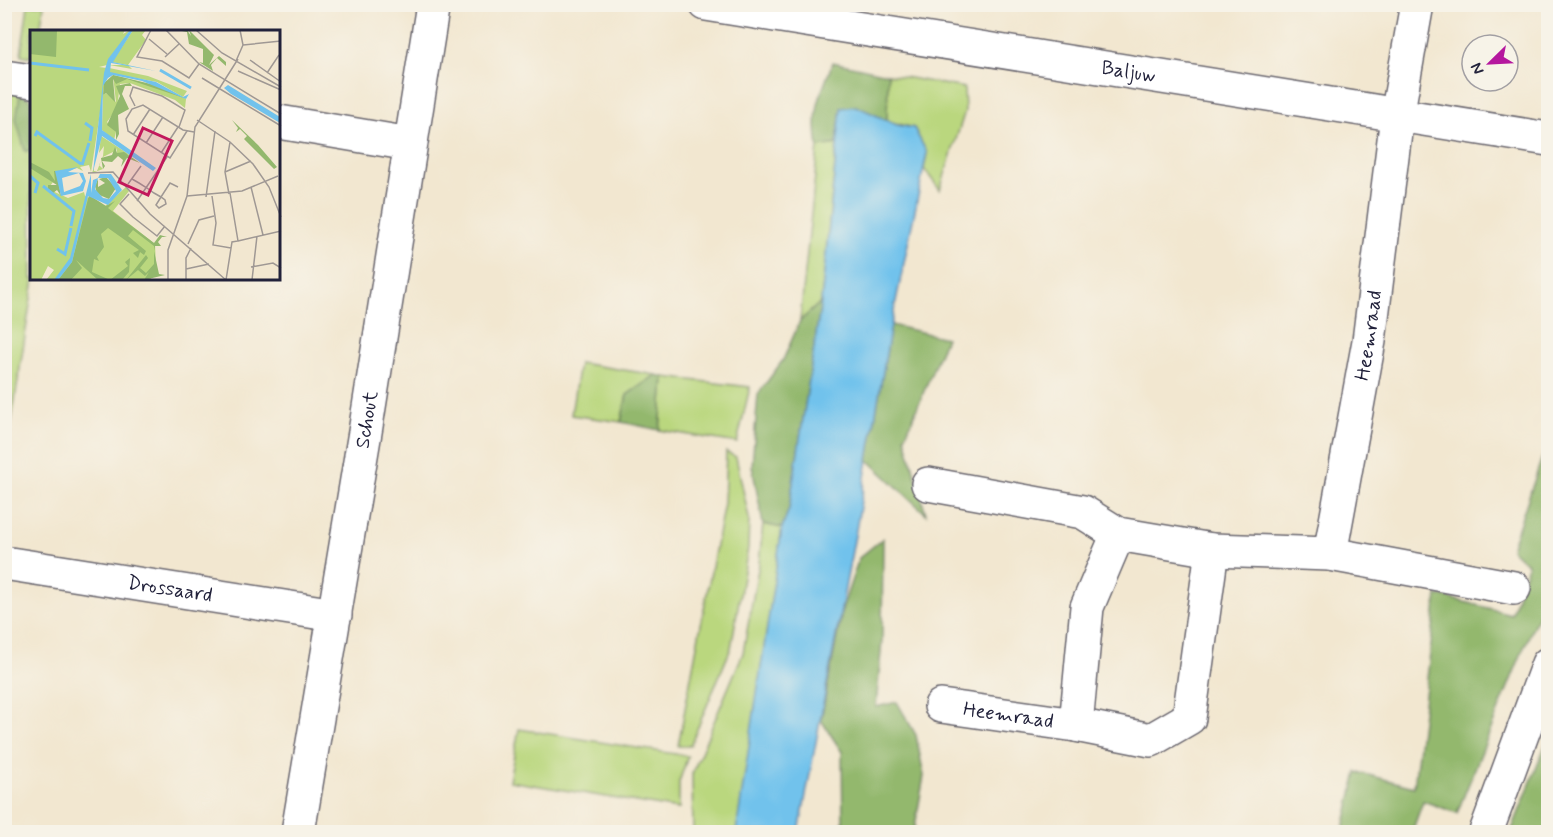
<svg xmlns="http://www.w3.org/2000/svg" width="1553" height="837" viewBox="0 0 1553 837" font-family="Mynerve,sans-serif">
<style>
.green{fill:#bad77e;stroke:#6e7c5c;stroke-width:1.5}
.forest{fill:#93b86d;stroke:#5a6d54;stroke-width:1.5}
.water{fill:#71c2ec;stroke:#4a7294;stroke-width:1.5}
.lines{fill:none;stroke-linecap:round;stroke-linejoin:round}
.street-casing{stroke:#6b676f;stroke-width:36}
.street{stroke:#fff;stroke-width:33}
.labels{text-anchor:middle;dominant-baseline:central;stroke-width:6;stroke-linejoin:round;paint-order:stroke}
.street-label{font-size:20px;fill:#22223b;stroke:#f7f3e8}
.inset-river{fill:none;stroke:#71c2ec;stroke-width:3}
.inset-road{fill:none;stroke:#9f9894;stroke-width:1.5}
.view{fill:#c2185b;fill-opacity:0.15;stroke:#c2185b;stroke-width:3}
.inset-edge{fill:none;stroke:#22223b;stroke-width:3}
</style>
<rect width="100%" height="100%" fill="#f7f3e8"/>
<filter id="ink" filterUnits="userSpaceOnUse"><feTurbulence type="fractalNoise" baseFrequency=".0167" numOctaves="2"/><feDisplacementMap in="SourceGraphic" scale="12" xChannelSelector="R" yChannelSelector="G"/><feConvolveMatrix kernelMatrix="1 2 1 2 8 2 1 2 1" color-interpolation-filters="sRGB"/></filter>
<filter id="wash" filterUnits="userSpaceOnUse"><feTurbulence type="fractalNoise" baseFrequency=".008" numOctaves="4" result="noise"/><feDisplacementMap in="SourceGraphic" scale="24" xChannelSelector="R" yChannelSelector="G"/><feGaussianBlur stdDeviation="1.35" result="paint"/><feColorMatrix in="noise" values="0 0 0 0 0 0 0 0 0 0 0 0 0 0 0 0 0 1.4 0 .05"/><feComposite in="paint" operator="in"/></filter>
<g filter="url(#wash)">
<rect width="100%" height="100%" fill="#f2e7d0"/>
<g class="green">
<polygon points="28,5 44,5 40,31 32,32 31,57 21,55"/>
<polygon points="888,74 964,88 965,111 940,190 924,169 927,153 914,128 887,121"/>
<polygon points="5,92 20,94 26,151 31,150 32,279 34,279 5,463"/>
<polygon points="837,144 821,302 800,321 818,147"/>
<polygon points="579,363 656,375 627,395 621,422 571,415"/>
<polygon points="664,377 750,387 737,443 660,430"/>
<polygon points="726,452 736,457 749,518 748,548 731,648 690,746 678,746 724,503"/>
<polygon points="763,524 782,528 737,832 693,832 692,774 743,653 759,564"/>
<polygon points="519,729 688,756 679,782 679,809 509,781"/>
</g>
<g class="forest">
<path d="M 833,62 L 888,74 L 887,121 L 841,108 L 837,144 L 818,147 C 812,110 820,96 833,62 Z"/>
<polygon points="20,94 31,99 31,150 25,151 16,119"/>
<polygon points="821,302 789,509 782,528 763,524 752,466 758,394 783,360 800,321"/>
<polygon points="891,325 946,338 905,437 926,514 868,460"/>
<polygon points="656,375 664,377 660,430 621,422 627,395"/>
<polygon points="1548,440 1548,594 1525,645 1457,813 1423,801 1412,832 1343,832 1357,772 1414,787 1437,595 1511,614 1528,565 1511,549"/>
<polygon points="883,538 882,641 876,707 897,702 916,735 924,776 914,832 843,832 842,752 821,720 843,606 859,558"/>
<polygon points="1548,738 1548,832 1511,832 1545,746"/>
</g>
<polygon class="water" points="856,106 897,125 914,128 927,153 891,325 856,530 799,832 736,832 782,528 789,509 821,302 841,108"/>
</g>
<g filter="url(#ink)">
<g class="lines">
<g class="street-casing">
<g id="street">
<path id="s1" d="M 706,4 L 1548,139"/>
<polyline points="4,77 32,81"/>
<polyline points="279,122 410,144"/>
<polyline points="928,484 1083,512 1118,534 1212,550 1330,554 1514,588"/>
<path id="s2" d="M 1330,554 L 1369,341 L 1397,116 L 1417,4"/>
<path id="s3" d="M 4,563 L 335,615"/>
<path id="s4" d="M 941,706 L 1076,725 L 1151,740 L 1189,718 L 1212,550"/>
<polyline points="1076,725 1087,607 1118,534"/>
<path id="s5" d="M 298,832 L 366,426 L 433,4"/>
<polyline points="1486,832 1548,664"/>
</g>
</g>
<use href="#street" class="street"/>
</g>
</g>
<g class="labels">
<g class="street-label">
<text stroke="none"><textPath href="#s1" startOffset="428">Baljuw</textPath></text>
<text stroke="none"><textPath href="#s2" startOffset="222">Heemraad</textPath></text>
<text stroke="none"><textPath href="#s5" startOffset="418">Schout</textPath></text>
<text stroke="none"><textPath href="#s3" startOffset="168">Drossaard</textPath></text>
<text stroke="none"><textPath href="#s4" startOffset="68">Heemraad</textPath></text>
</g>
</g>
<g transform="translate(30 30)">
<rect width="250" height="250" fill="#f2e7d0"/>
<path d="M 0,0 L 95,0 L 93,4 L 100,0 L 77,35 L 69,37 L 77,38 L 61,142 L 59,135 L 50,137 L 53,141 L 47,138 L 28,144 L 27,155 L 23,152 L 18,159 L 38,168 L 54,162 L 55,166 L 75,176 L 96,157 L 99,161 L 83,181 L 125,214 L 126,235 L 120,250 L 41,250 L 45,245 L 38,250 L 16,250 L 24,240 L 18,236 L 11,250 L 0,250 ZM 103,0 L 116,0 L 112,5 L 116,10 L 98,35 L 102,39 L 79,35 L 97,35 L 82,32 ZM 79,38 L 118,46 L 157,61 L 153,67 L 127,52 L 80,43 ZM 83,45 L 138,59 L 156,69 L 155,78 L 145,70 L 100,53 L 90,54 L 87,78 L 77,92 L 86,102 L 84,110 L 72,100 L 73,65 L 76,63 L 86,72 ZM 71,106 L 100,125 L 87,123 L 87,118 L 84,127 L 85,121 L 73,127 L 69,135 L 73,139 L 62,143 L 64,137 L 64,141 L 67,141 L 73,126 L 74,116 L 69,123 Z" fill="#bad77e"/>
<path d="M 0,0 L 27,0 L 26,27 L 0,24 ZM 147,0 L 157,0 L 161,6 L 159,0 L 184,25 L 179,35 L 189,26 L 196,32 L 196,36 L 187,28 L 181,35 L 183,41 L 169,32 L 173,33 L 173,19 L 159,14 L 157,2 ZM 83,45 L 125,55 L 154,68 L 97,49 L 86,54 L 83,49 L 85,72 L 76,63 L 73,65 L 74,53 ZM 100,53 L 102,56 L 95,56 L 92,64 L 99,79 L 88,85 L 89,104 L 86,110 L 86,102 L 77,95 L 90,66 L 86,56 ZM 202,90 L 228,115 L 247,137 L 244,139 L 214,109 L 217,106 L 210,99 L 206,102 L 208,98 ZM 85,117 L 87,123 L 94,122 L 110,133 L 97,128 L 91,137 L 93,130 L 88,126 L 82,132 L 72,131 L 75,136 L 73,139 L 71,128 L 82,125 ZM 0,132 L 19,142 L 25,151 L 24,141 L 37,141 L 27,143 L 31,166 L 27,160 L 23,163 L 18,159 L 18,155 L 27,155 L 0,138 ZM 76,147 L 86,158 L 79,169 L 67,164 L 65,156 L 68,149 L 68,157 L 75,153 L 69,149 ZM 59,165 L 76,176 L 85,171 L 78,178 L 124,213 L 130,205 L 137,207 L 132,207 L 128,212 L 131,216 L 125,216 L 124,221 L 129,244 L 135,245 L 114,250 L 119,242 L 111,250 L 115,246 L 108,240 L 96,250 L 116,225 L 118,228 L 110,238 L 116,243 L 124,234 L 124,216 L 103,200 L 98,206 L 116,221 L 114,225 L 110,222 L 108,228 L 103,223 L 109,220 L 78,198 L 71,204 L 74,217 L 67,227 L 69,231 L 64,229 L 62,242 L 80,250 L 98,236 L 95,232 L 100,228 L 99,242 L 92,250 L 68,250 L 46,230 L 52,238 L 41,250 L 28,250 L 42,232 Z" fill="#93b86d"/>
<path d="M 100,0 L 103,0 L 83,32 L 126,41 L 81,33 L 80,42 L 126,52 L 153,67 L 159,64 L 156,69 L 112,51 L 83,45 L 78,48 L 73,56 L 72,100 L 126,138 L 123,141 L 72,106 L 63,142 L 74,43 L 78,29 ZM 198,55 L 250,87 L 250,93 L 201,64 L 194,58 ZM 48,137 L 38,142 L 53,143 L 56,151 L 53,161 L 31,166 L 25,141 ZM 49,143 L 53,151 L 50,156 L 34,162 L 32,148 ZM 61,144 L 61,163 L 63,150 L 68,148 L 65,159 L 73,168 L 79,169 L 86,161 L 78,148 L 68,148 L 70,144 L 81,144 L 92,160 L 78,175 L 58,166 L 42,232 L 28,250 L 24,250 L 40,228 Z" fill="#71c2ec" fill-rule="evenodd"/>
<path class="inset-river" d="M 0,33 L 59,40M 130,40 L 161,58M 55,93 L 62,98 L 60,111M 5,106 L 7,102 L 51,134M 52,135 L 59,113M 0,146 L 8,153 L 5,163M 13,156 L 44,181 L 41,196M 27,219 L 35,224 L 41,198"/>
<path class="inset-road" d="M 121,0 L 107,27 L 132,31 L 159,48 L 169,34M 136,0 L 169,34 L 251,84M 166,0 L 192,23 L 251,57M 119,9 L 137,24M 213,15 L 251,11M 135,27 L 149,14M 220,30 L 251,52M 206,31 L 213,15 L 210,0M 208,41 L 251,60M 237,43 L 249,25M 172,48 L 251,96M 105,76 L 100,66 L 103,57 L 132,66 L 155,80 L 149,97M 167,90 L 200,112 L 223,134 L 239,157 L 251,187M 157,101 L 140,128 L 98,101 L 96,89 L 102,79 L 113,75 L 153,100 L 164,102M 103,105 L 120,79M 116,113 L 133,87M 131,123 L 148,97M 195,142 L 221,131M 58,143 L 83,142 L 120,184 L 196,250M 102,149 L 109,153 L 117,158 L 124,163 L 131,167 L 135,170 L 136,174 L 129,178 L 126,175 L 131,167 L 140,153 L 148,157M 98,154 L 111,136M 221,157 L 233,205M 99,164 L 90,174 L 103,187 L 127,206 L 135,196M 199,164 L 195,142 L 200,112M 157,166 L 212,161 L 248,146M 182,166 L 186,193 L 183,215 L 201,218M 176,167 L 185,101M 107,171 L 137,127M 208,211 L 251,201M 158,214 L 169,190 L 184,186M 221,237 L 243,233 L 251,238M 156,239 L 179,234M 138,250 L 138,220 L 157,166 L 165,97 L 208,29M 156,250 L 156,228 L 161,218M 196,250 L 202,212 L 208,211 L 200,163M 222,250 L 227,206"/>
<path class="view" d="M 113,98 L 142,111 L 118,165 L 89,152 Z"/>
<rect width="250" height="250" class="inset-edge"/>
</g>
<rect width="1553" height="837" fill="none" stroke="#f7f3e8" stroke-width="24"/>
<g transform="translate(1490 63) rotate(246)"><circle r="28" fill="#f7f3e8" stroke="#a29fa3" stroke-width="1.5"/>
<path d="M0-4.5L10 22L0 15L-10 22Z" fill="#b5179e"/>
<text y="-9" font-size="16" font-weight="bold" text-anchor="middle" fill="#22223b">N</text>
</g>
</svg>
